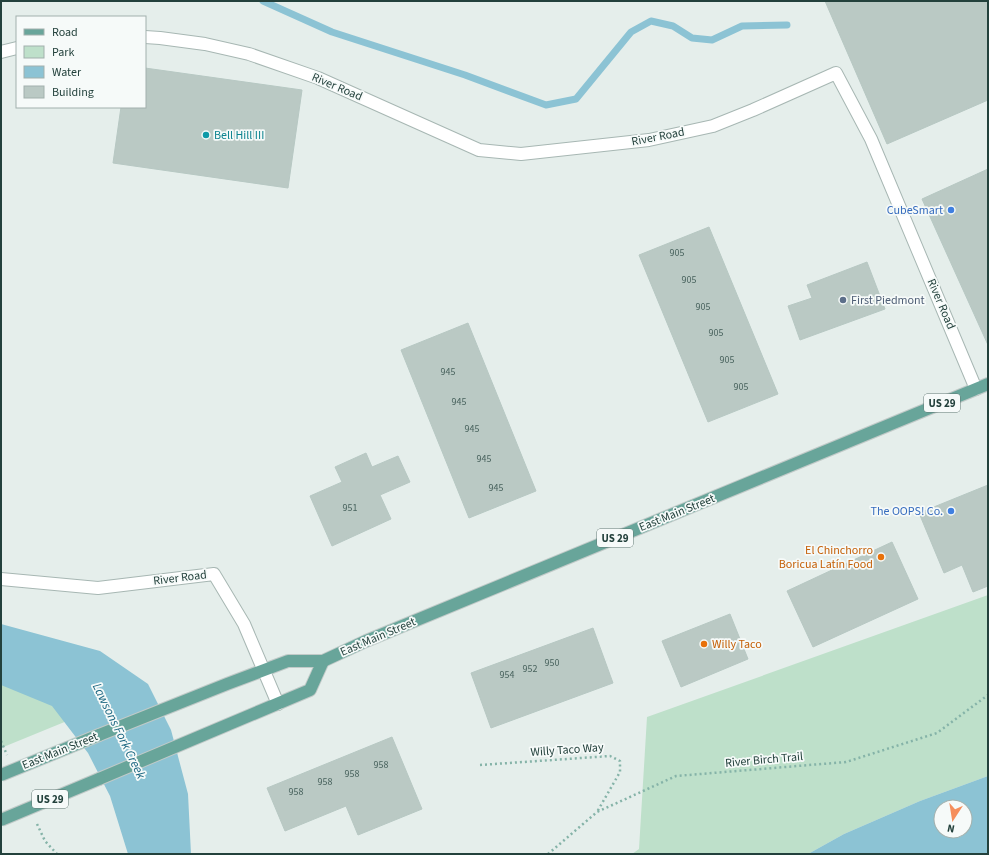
<svg xmlns="http://www.w3.org/2000/svg" width="989" height="855" viewBox="0 0 989 855" font-family="'Source Sans 3',sans-serif">
<style>
.green{fill:#bee0ca}
.water{fill:#8cc3d4;fill-rule:evenodd}
.lines{fill:none;stroke-linecap:round;stroke-linejoin:round}
.stream{stroke:#8cc3d4;stroke-width:7}
.building{fill:#bac9c4;stroke:#b7c8c3}
.minor-casing{stroke:#a7b7b3;stroke-width:14}
.primary-casing{stroke:#c1cac8;stroke-width:14}
.path{stroke:#85b3a8;stroke-width:2.5;stroke-dasharray:2 3;stroke-linecap:butt}
.minor{stroke:#fff;stroke-width:12}
.primary{stroke:#68a59a;stroke-width:12}
.primary-bridge-casing{stroke:#c1cac8;stroke-width:14;stroke-linecap:butt}
.primary-bridge{stroke:#68a59a;stroke-width:12}
.culture-dot{fill:#0f9aa8;stroke:#f6faf9;stroke-width:1.5}
.shop-dot{fill:#3f7fe0;stroke:#f6faf9;stroke-width:1.5}
.service-dot{fill:#5c6f8a;stroke:#f6faf9;stroke-width:1.5}
.food-dot{fill:#e8710a;stroke:#f6faf9;stroke-width:1.5}
.labels{text-anchor:middle;dominant-baseline:central;stroke-width:3.5;stroke-linejoin:round;paint-order:stroke}
.number-label{font-size:10px;fill:#49635e}
.shield{fill:#f6faf9;stroke:#627875;stroke-width:1}
.shield-label{font-size:11px;font-weight:bold;fill:#23413c}
.street-label{font-size:12px;fill:#23413c;stroke:#f6faf9}
.culture-label{font-size:12px;fill:#0d838f;stroke:#f6faf9;text-anchor:start}
.shop-label{font-size:12px;fill:#366cbe;stroke:#f6faf9;text-anchor:end}
.service-label{font-size:12px;fill:#4e5e75;stroke:#f6faf9;text-anchor:start}
.food-label{font-size:12px;fill:#c56008;stroke:#f6faf9;text-anchor:end}
.water-label{font-size:13px;font-style:italic;fill:#1b6680;stroke:#f6faf9}
</style>
<rect width="100%" height="100%" fill="#e5eeeb"/>
<g class="green">
<polygon points="988,595 988,776 920,801 844,834 808,854 632,854 639,849 647,717"/>
<polygon points="1,677 106,705 1,748"/>
</g>
<g class="water">
<polygon points="1,624 100,651 148,684 171,730 188,794 191,854 128,854 110,796 88,753 52,706 1,685"/>
<path d="M 988,776 L 988,854 L 808,854 L 844,834 L 920,801 ZM 941,807 L 965,807 L 965,831 L 941,831 Z"/>
</g>
<g class="lines">
<polyline class="stream" points="263,1 332,32 465,75 546,105 576,99 631,32 651,21 673,26 692,38 712,40 742,26 787,25"/>
</g>
<g class="building">
<polygon points="825,1 988,1 988,100 887,144"/>
<polygon points="145,68 302,90 288,188 113,163 121,107 145,107"/>
<polygon points="988,169 988,345 922,199"/>
<polygon points="709,227 778,394 708,422 639,255"/>
<polygon points="867,262 885,309 800,340 788,306 812,298 807,285"/>
<polygon points="468,323 536,491 469,518 401,350"/>
<polygon points="366,453 372,467 398,456 410,482 380,495 391,519 332,546 310,496 342,482 335,467"/>
<polygon points="988,485 988,586 973,592 962,565 944,573 919,513"/>
<polygon points="892,542 918,599 813,647 787,591"/>
<polygon points="730,614 748,659 681,687 662,641"/>
<polygon points="593,628 613,683 491,728 471,673"/>
<polygon points="392,737 422,809 358,835 346,806 285,831 267,788"/>
</g>
<g class="lines">
<g class="minor-casing">
<g id="minor">
<polyline points="145,37 160,38 205,44 249,54 318,78 479,150 521,154 649,140 713,126 753,110 836,73 871,139 976,389"/>
<polyline points="1,52 17,48"/>
<polyline points="1,579 98,588 214,574 244,624 278,704"/>
</g>
</g>
<g class="primary-casing">
<g id="primary">
<polyline points="99,735 227,684 288,661 323,661 366,641 988,384"/>
<polyline points="99,779 310,690 323,661"/>
</g>
</g>
<g class="path">
<polyline points="1,741 7,755"/>
<polyline points="480,765 610,756 620,761 620,772 597,812"/>
<polyline points="37,824 45,841 57,854"/>
<polyline points="548,854 597,812 676,776 846,762 937,733 988,695"/>
</g>
<use href="#minor" class="minor"/>
<use href="#primary" class="primary"/>
<g class="primary-bridge-casing">
<g id="primary-bridge">
<polyline points="1,775 99,735"/>
<polyline points="1,820 99,779"/>
</g>
</g>
<use href="#primary-bridge" class="primary-bridge"/>
</g>
<circle class="culture-dot" cx="206" cy="135" r="4"/>
<g class="shop-dot">
<circle cx="951" cy="210" r="4"/>
<circle cx="951" cy="511" r="4"/>
</g>
<circle class="service-dot" cx="843" cy="300" r="4"/>
<g class="food-dot">
<circle cx="881" cy="557" r="4"/>
<circle cx="704" cy="644" r="4"/>
</g>
<g class="labels">
<g class="number-label">
<text x="677" y="253">905</text>
<text x="689" y="280">905</text>
<text x="703" y="307">905</text>
<text x="716" y="333">905</text>
<text x="727" y="360">905</text>
<text x="448" y="372">945</text>
<text x="741" y="387">905</text>
<text x="459" y="402">945</text>
<text x="472" y="429">945</text>
<text x="484" y="459">945</text>
<text x="496" y="488">945</text>
<text x="350" y="508">951</text>
<text x="552" y="663">950</text>
<text x="530" y="669">952</text>
<text x="507" y="675">954</text>
<text x="381" y="765">958</text>
<text x="352" y="774">958</text>
<text x="325" y="782">958</text>
<text x="296" y="792">958</text>
</g>
<g class="shield">
<rect x="924" y="394" width="36" height="18" rx="3"/>
<rect x="597" y="529" width="36" height="18" rx="3"/>
<rect x="32" y="790" width="36" height="18" rx="3"/>
</g>
<g class="shield-label">
<text x="942" y="403">US 29</text>
<text x="615" y="538">US 29</text>
<text x="50" y="799">US 29</text>
</g>
<g class="street-label">
<text transform="translate(337 87) rotate(23)">River Road</text>
<text transform="translate(658 137) rotate(-11)">River Road</text>
<text transform="translate(941 304) rotate(67)">River Road</text>
<text transform="translate(677 513) rotate(-22)">East Main Street</text>
<text transform="translate(180 578) rotate(-7)">River Road</text>
<text transform="translate(378 637) rotate(-23)">East Main Street</text>
<text transform="translate(567 750) rotate(-4)">Willy Taco Way</text>
<text transform="translate(60 751) rotate(-22)">East Main Street</text>
<text transform="translate(764 760) rotate(-5)">River Birch Trail</text>
</g>
<g class="culture-label">
<text x="214" y="135">Bell Hill III</text>
</g>
<g class="shop-label">
<text x="943" y="210">CubeSmart</text>
<text x="943" y="511">The OOPS! Co.</text>
</g>
<g class="service-label">
<text x="851" y="300">First Piedmont</text>
</g>
<g class="food-label">
<text x="873" y="550">El Chinchorro<tspan x="873" dy="14">Boricua Latín Food</tspan></text>
<text x="712" y="644" text-anchor="start">Willy Taco</text>
</g>
<g class="water-label">
<text transform="translate(119 731) rotate(64)">Lawsons Fork Creek</text>
</g>
</g>
<rect width="989" height="855" fill="none" stroke="#23413c" stroke-width="4"/>
<rect x="16" y="16" width="130" height="92" fill="#f6faf9" stroke="#a2b0ad"/>
<rect x="24" y="29" width="20" height="6" fill="#68a59a" stroke="#a2b0ad"/>
<text x="52" y="36" font-size="12" fill="#23413c">Road</text>
<rect x="24" y="46" width="20" height="12" fill="#bee0ca" stroke="#a2b0ad"/>
<text x="52" y="56" font-size="12" fill="#23413c">Park</text>
<rect x="24" y="66" width="20" height="12" fill="#8cc3d4" stroke="#a2b0ad"/>
<text x="52" y="76" font-size="12" fill="#23413c">Water</text>
<rect x="24" y="86" width="20" height="12" fill="#bac9c4" stroke="#a2b0ad"/>
<text x="52" y="96" font-size="12" fill="#23413c">Building</text>
<g transform="translate(953 819) rotate(192)"><circle r="19" fill="#f6faf9" stroke="#a2b0ad"/>
<path d="M0-3L7 15L0 10L-7 15Z" fill="#f58e5c"/>
<text y="-6" font-size="11" font-weight="bold" text-anchor="middle" fill="#23413c">N</text>
</g>
</svg>
